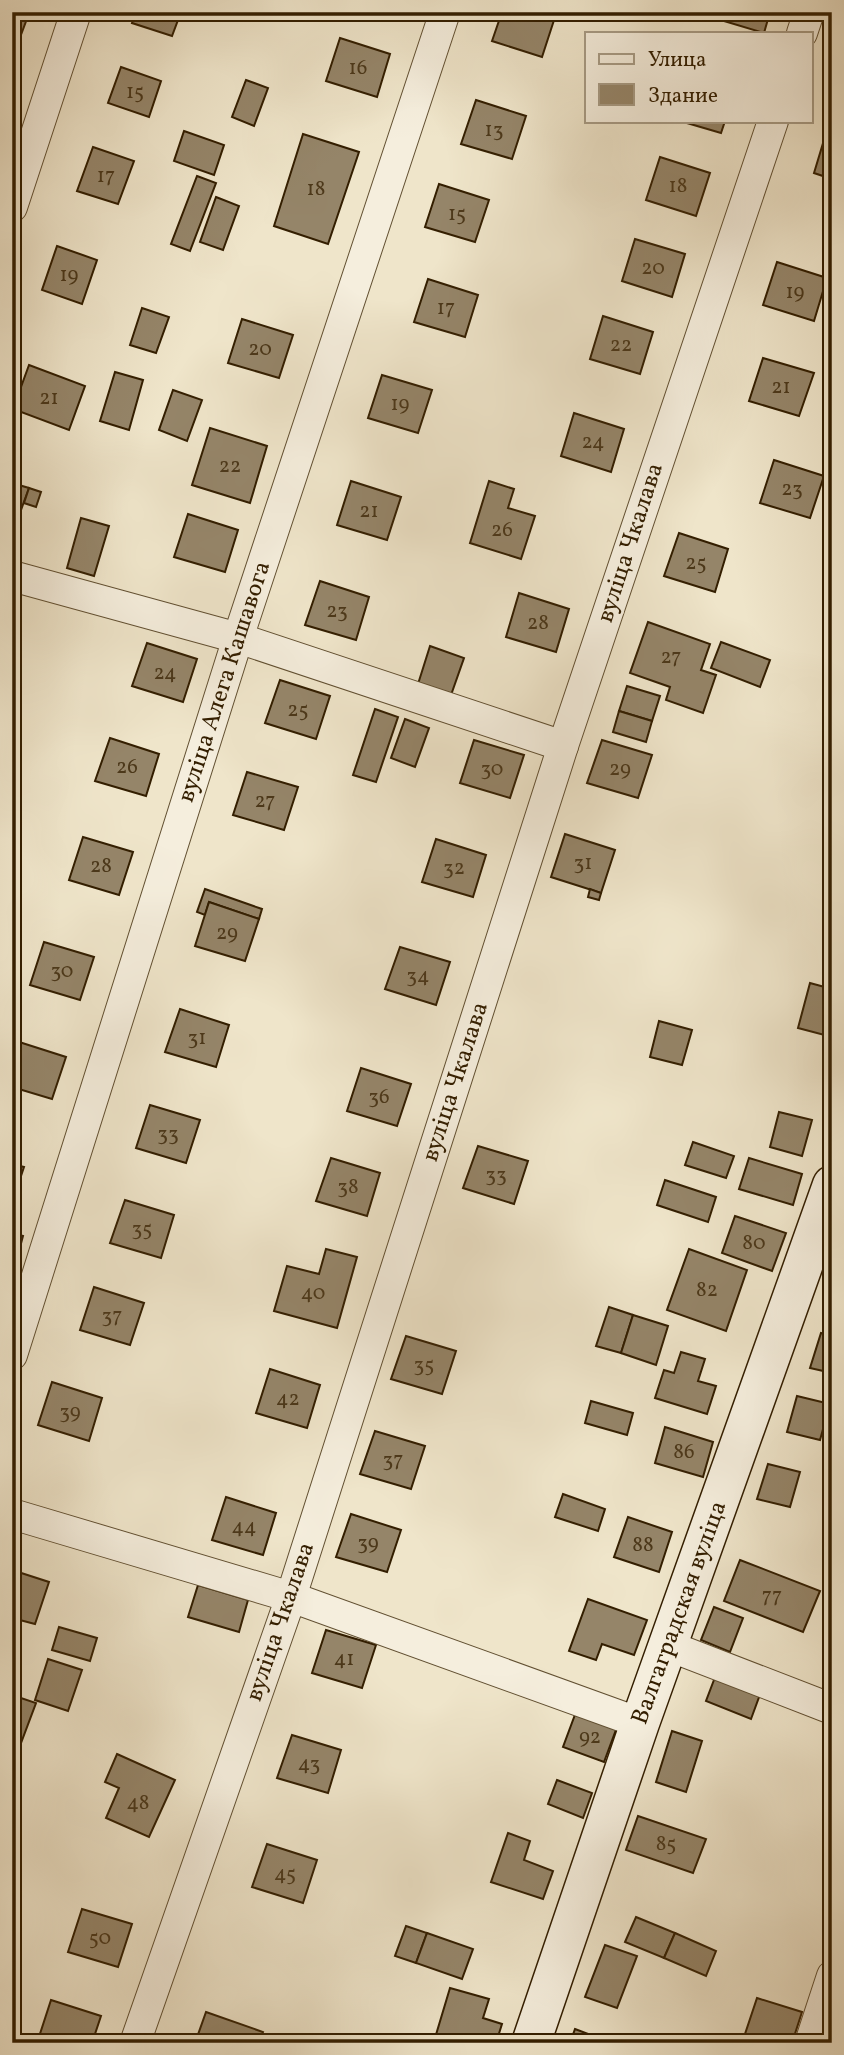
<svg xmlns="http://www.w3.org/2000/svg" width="844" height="2055" viewBox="0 0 844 2055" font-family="Vollkorn,serif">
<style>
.building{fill:#958569;stroke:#331e00;stroke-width:2}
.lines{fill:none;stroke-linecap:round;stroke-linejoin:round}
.street-casing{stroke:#625032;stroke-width:32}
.secondary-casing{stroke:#331e00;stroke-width:41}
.street{stroke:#f5eedd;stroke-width:30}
.secondary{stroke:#f5eedd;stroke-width:38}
.labels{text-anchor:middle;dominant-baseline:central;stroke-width:5;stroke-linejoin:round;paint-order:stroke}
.number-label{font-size:21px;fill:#4c381a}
.street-label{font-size:24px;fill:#331e00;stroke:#f5eedd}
</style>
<rect width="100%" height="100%" fill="#efe5ca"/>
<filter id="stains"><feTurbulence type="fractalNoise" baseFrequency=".00286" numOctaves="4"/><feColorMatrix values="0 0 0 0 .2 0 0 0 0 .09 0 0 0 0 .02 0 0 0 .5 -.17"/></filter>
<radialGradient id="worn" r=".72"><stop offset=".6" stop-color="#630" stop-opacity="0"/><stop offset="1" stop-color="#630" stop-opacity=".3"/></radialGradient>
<g class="building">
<polygon points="12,12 28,16 12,59"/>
<polygon points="136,12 181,12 172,36 132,23"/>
<polygon points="502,12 556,14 542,57 492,41"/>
<polygon points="715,12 770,12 764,33 714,18"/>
<polygon points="340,38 390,54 377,97 326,81"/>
<polygon points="121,67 161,81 149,117 108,103"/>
<polygon points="246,80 268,88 254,126 232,117"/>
<polygon points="476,100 526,116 512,159 461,144"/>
<polygon points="680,121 725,121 721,133"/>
<polygon points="827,130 832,131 832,179 814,173"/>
<polygon points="184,131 224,145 214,175 174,161"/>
<polygon points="303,134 359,152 328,244 274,226"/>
<polygon points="93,147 134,161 118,204 77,191"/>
<polygon points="660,157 710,173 696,216 646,200"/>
<polygon points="197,176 216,183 190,251 171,244"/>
<polygon points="439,184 489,200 475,242 425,227"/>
<polygon points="216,197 239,206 223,250 200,242"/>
<polygon points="635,239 685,254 672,297 622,281"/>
<polygon points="57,246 97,260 82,304 42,290"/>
<polygon points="777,262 827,278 814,321 763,305"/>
<polygon points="428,279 478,295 465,337 414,322"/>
<polygon points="142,308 169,317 156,353 130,345"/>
<polygon points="603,316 653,332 640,374 590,359"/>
<polygon points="242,319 293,335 279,378 228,363"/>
<polygon points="763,358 814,373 799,416 749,401"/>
<polygon points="29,365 85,386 69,430 13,409"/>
<polygon points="115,372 143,380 129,430 100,421"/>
<polygon points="382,375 432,390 418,433 368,418"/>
<polygon points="173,390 202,400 187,441 159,430"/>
<polygon points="574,413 624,429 611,472 561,456"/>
<polygon points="210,428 267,446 250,503 192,485"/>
<polygon points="774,460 824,476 810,518 760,503"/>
<polygon points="351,481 401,497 387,540 337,525"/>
<polygon points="489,481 514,489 508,508 535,516 521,559 470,543"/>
<polygon points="12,483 29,488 13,532 12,531"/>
<polygon points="29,488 41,492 36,507 24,503"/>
<polygon points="188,514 238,530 225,572 174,557"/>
<polygon points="81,518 109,526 94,576 67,568"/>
<polygon points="679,533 728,549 715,592 664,576"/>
<polygon points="320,581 369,597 356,640 305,625"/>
<polygon points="519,593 569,609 556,652 506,637"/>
<polygon points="648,622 710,644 701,670 716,675 703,713 666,700 670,687 630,673"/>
<polygon points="721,642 770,660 760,687 711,668"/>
<polygon points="147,643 197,659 183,702 132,686"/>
<polygon points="430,646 464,658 451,695 418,684"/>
<polygon points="280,680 330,696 316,739 265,723"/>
<polygon points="627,686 660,696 652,721 619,711"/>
<polygon points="375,709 398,717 376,782 353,775"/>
<polygon points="619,711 652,721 646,742 613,732"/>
<polygon points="405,719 429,728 415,767 391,758"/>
<polygon points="110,738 159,754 146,796 95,781"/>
<polygon points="474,740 524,755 510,798 460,783"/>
<polygon points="602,740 652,755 638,798 587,783"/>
<polygon points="247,772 298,787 284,830 233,815"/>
<polygon points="832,794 832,820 825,818"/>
<polygon points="565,834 615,850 601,893 551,877"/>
<polygon points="83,837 133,852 119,895 69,880"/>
<polygon points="436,839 486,855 473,897 422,882"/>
<polygon points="205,889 262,909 259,919 209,902 205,915 197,912"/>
<polygon points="590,889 601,893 599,900 588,897"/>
<polygon points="209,902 259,919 245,961 195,946"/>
<polygon points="44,942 94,957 80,1000 30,985"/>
<polygon points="400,947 450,962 436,1005 385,989"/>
<polygon points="810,983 832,989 832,1037 798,1028"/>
<polygon points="180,1009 229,1025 216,1067 165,1052"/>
<polygon points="659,1021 692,1030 682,1065 650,1057"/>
<polygon points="16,1041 66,1057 52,1099 12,1087 12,1053"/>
<polygon points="361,1068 411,1084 397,1126 347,1111"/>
<polygon points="150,1105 200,1120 186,1163 136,1148"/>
<polygon points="779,1112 812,1120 802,1156 770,1147"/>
<polygon points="693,1142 734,1156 726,1178 685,1165"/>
<polygon points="478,1146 528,1161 514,1204 463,1188"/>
<polygon points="331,1158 380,1173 367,1216 316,1201"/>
<polygon points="749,1158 802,1174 793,1205 739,1189"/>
<polygon points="12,1164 24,1167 12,1203"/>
<polygon points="665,1180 716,1197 708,1222 657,1205"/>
<polygon points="125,1200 174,1215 161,1258 110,1243"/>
<polygon points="735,1216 786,1233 772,1271 722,1253"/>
<polygon points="12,1233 23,1236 19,1251 12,1249"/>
<polygon points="326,1249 357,1257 337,1328 274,1311 287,1266 319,1274"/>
<polygon points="689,1249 747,1270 726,1331 667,1310"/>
<polygon points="94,1287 144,1303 130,1345 80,1330"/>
<polygon points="609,1307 633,1315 621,1353 596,1346"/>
<polygon points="633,1315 668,1326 656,1365 621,1353"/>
<polygon points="821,1333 832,1335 832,1373 810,1368"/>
<polygon points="406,1336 456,1351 442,1394 391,1379"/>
<polygon points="681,1352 705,1359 698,1381 716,1386 707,1414 655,1398 664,1370 674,1373"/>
<polygon points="270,1369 320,1385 307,1428 256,1413"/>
<polygon points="52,1382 102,1398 89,1441 38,1425"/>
<polygon points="797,1396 830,1404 820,1440 787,1432"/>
<polygon points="591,1401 633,1413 627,1435 585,1423"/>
<polygon points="665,1427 713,1442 703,1477 655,1463"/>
<polygon points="375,1431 425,1446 411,1489 360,1474"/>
<polygon points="768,1464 800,1472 790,1507 757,1499"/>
<polygon points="563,1494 605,1509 598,1531 555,1517"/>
<polygon points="226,1497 276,1513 263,1555 212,1540"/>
<polygon points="351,1514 401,1530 387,1572 336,1557"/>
<polygon points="628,1517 672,1532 659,1572 614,1557"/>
<polygon points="740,1560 820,1591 803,1632 724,1601"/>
<polygon points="12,1570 49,1582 35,1624 12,1618"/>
<polygon points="198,1585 248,1600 239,1632 188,1617"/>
<polygon points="588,1599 647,1620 634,1655 602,1644 596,1660 569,1651"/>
<polygon points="714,1607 743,1618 730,1652 701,1640"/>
<polygon points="59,1627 97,1638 90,1661 52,1650"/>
<polygon points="326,1630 376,1645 362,1688 312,1673"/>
<polygon points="48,1659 82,1670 68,1711 35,1700"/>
<polygon points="717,1672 762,1689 751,1719 706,1701"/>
<polygon points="12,1695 36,1703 15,1759 12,1758"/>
<polygon points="576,1712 617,1727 604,1762 563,1747"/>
<polygon points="672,1731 702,1741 686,1792 656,1782"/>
<polygon points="292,1735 341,1750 328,1793 277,1778"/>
<polygon points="117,1754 175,1780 149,1837 106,1818 119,1788 105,1782"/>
<polygon points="557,1780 592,1793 583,1818 548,1804"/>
<polygon points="638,1816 706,1839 693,1873 626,1850"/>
<polygon points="508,1833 530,1841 524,1860 553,1871 543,1899 491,1882"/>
<polygon points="267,1844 317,1860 303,1903 252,1887"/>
<polygon points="82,1909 132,1924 118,1967 68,1952"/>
<polygon points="636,1917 675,1933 664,1958 625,1942"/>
<polygon points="406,1926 427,1933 416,1963 395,1956"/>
<polygon points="427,1933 473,1949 462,1979 416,1963"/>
<polygon points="675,1933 716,1951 706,1976 664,1958"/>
<polygon points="605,1945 637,1956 617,2008 585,1997"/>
<polygon points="450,1988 489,1999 483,2018 502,2024 496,2043 450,2043 435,2038"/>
<polygon points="757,1998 802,2012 792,2043 742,2043"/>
<polygon points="51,2000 101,2016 92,2043 37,2043"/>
<polygon points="206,2012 263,2032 259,2043 195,2043"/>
<polygon points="575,2029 612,2043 570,2043"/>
</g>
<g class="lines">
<g class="street-casing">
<g id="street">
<polyline points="802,33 809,12"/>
<polyline points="12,207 76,12"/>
<polyline points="12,576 238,638 563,746"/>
<polyline points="12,1355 238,638 445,12"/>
<polyline points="12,1514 291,1597 640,1723"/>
<polyline points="669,1646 832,1709"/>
<polyline points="135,2043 291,1597 563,746 773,121"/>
<polyline points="810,2043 832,1976"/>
</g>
</g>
<g class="secondary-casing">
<polyline id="secondary" points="531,2043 640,1723 832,1185"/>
</g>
<use href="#street" class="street"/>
<use href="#secondary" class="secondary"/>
</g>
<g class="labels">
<g class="number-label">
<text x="358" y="68">16</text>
<text x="135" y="92">15</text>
<text x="494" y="130">13</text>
<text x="106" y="176">17</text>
<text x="678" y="186">18</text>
<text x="316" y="189">18</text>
<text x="457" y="214">15</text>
<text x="653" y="268">20</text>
<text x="69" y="275">19</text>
<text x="795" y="292">19</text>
<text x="446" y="308">17</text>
<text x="621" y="345">22</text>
<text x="260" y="349">20</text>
<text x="781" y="387">21</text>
<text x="49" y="398">21</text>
<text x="400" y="404">19</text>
<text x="593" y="442">24</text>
<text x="230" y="466">22</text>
<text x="792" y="489">23</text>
<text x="369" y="511">21</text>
<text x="502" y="530">26</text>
<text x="696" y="563">25</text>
<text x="337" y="611">23</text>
<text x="538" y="623">28</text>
<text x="671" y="657">27</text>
<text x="165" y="673">24</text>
<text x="298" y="710">25</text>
<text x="127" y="767">26</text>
<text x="492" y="769">30</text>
<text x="620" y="769">29</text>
<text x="265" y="801">27</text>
<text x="583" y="863">31</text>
<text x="101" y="866">28</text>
<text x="454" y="868">32</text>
<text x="227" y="933">29</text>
<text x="62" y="971">30</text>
<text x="418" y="976">34</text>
<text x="197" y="1038">31</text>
<text x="379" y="1097">36</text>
<text x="168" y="1134">33</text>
<text x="496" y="1175">33</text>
<text x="348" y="1187">38</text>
<text x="142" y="1229">35</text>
<text x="754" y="1243">80</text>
<text x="707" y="1290">82</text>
<text x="313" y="1293">40</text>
<text x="112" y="1316">37</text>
<text x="424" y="1365">35</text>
<text x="288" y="1399">42</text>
<text x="70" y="1412">39</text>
<text x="684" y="1452">86</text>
<text x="393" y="1460">37</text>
<text x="244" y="1527">44</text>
<text x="368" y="1543">39</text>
<text x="643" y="1545">88</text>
<text x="772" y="1596">77</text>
<text x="344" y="1659">41</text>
<text x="590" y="1737">92</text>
<text x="309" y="1764">43</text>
<text x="138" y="1803">48</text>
<text x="666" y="1844">85</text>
<text x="285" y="1874">45</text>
<text x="100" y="1938">50</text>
</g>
<g class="street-label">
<text transform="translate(631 543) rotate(-72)">вуліца Чкалава</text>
<text transform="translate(225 682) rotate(-72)">вуліца Алега Кашавога</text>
<text transform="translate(456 1082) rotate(-72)">вуліца Чкалава</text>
<text transform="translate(680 1613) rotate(-70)">Валгаградская вуліца</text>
<text transform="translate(281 1622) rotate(-71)">вуліца Чкалава</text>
</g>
</g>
<rect width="844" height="2055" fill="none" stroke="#efe5ca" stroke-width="42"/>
<rect x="14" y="14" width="816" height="2027" fill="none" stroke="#331e00" stroke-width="3.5"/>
<rect x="21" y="21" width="802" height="2013" fill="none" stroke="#331e00" stroke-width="2"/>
<rect x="585" y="32" width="228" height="91" fill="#f5eedd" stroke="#a79b85" stroke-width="2"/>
<rect x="599" y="54" width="35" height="10" fill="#f5eedd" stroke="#a79b85" stroke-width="2"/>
<text x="648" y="66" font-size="21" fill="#331e00">Улица</text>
<rect x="599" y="84" width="35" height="21" fill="#958569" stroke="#a79b85" stroke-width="2"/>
<text x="648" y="102" font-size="21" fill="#331e00">Здание</text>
<rect width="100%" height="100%" filter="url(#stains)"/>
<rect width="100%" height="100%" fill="url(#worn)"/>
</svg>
